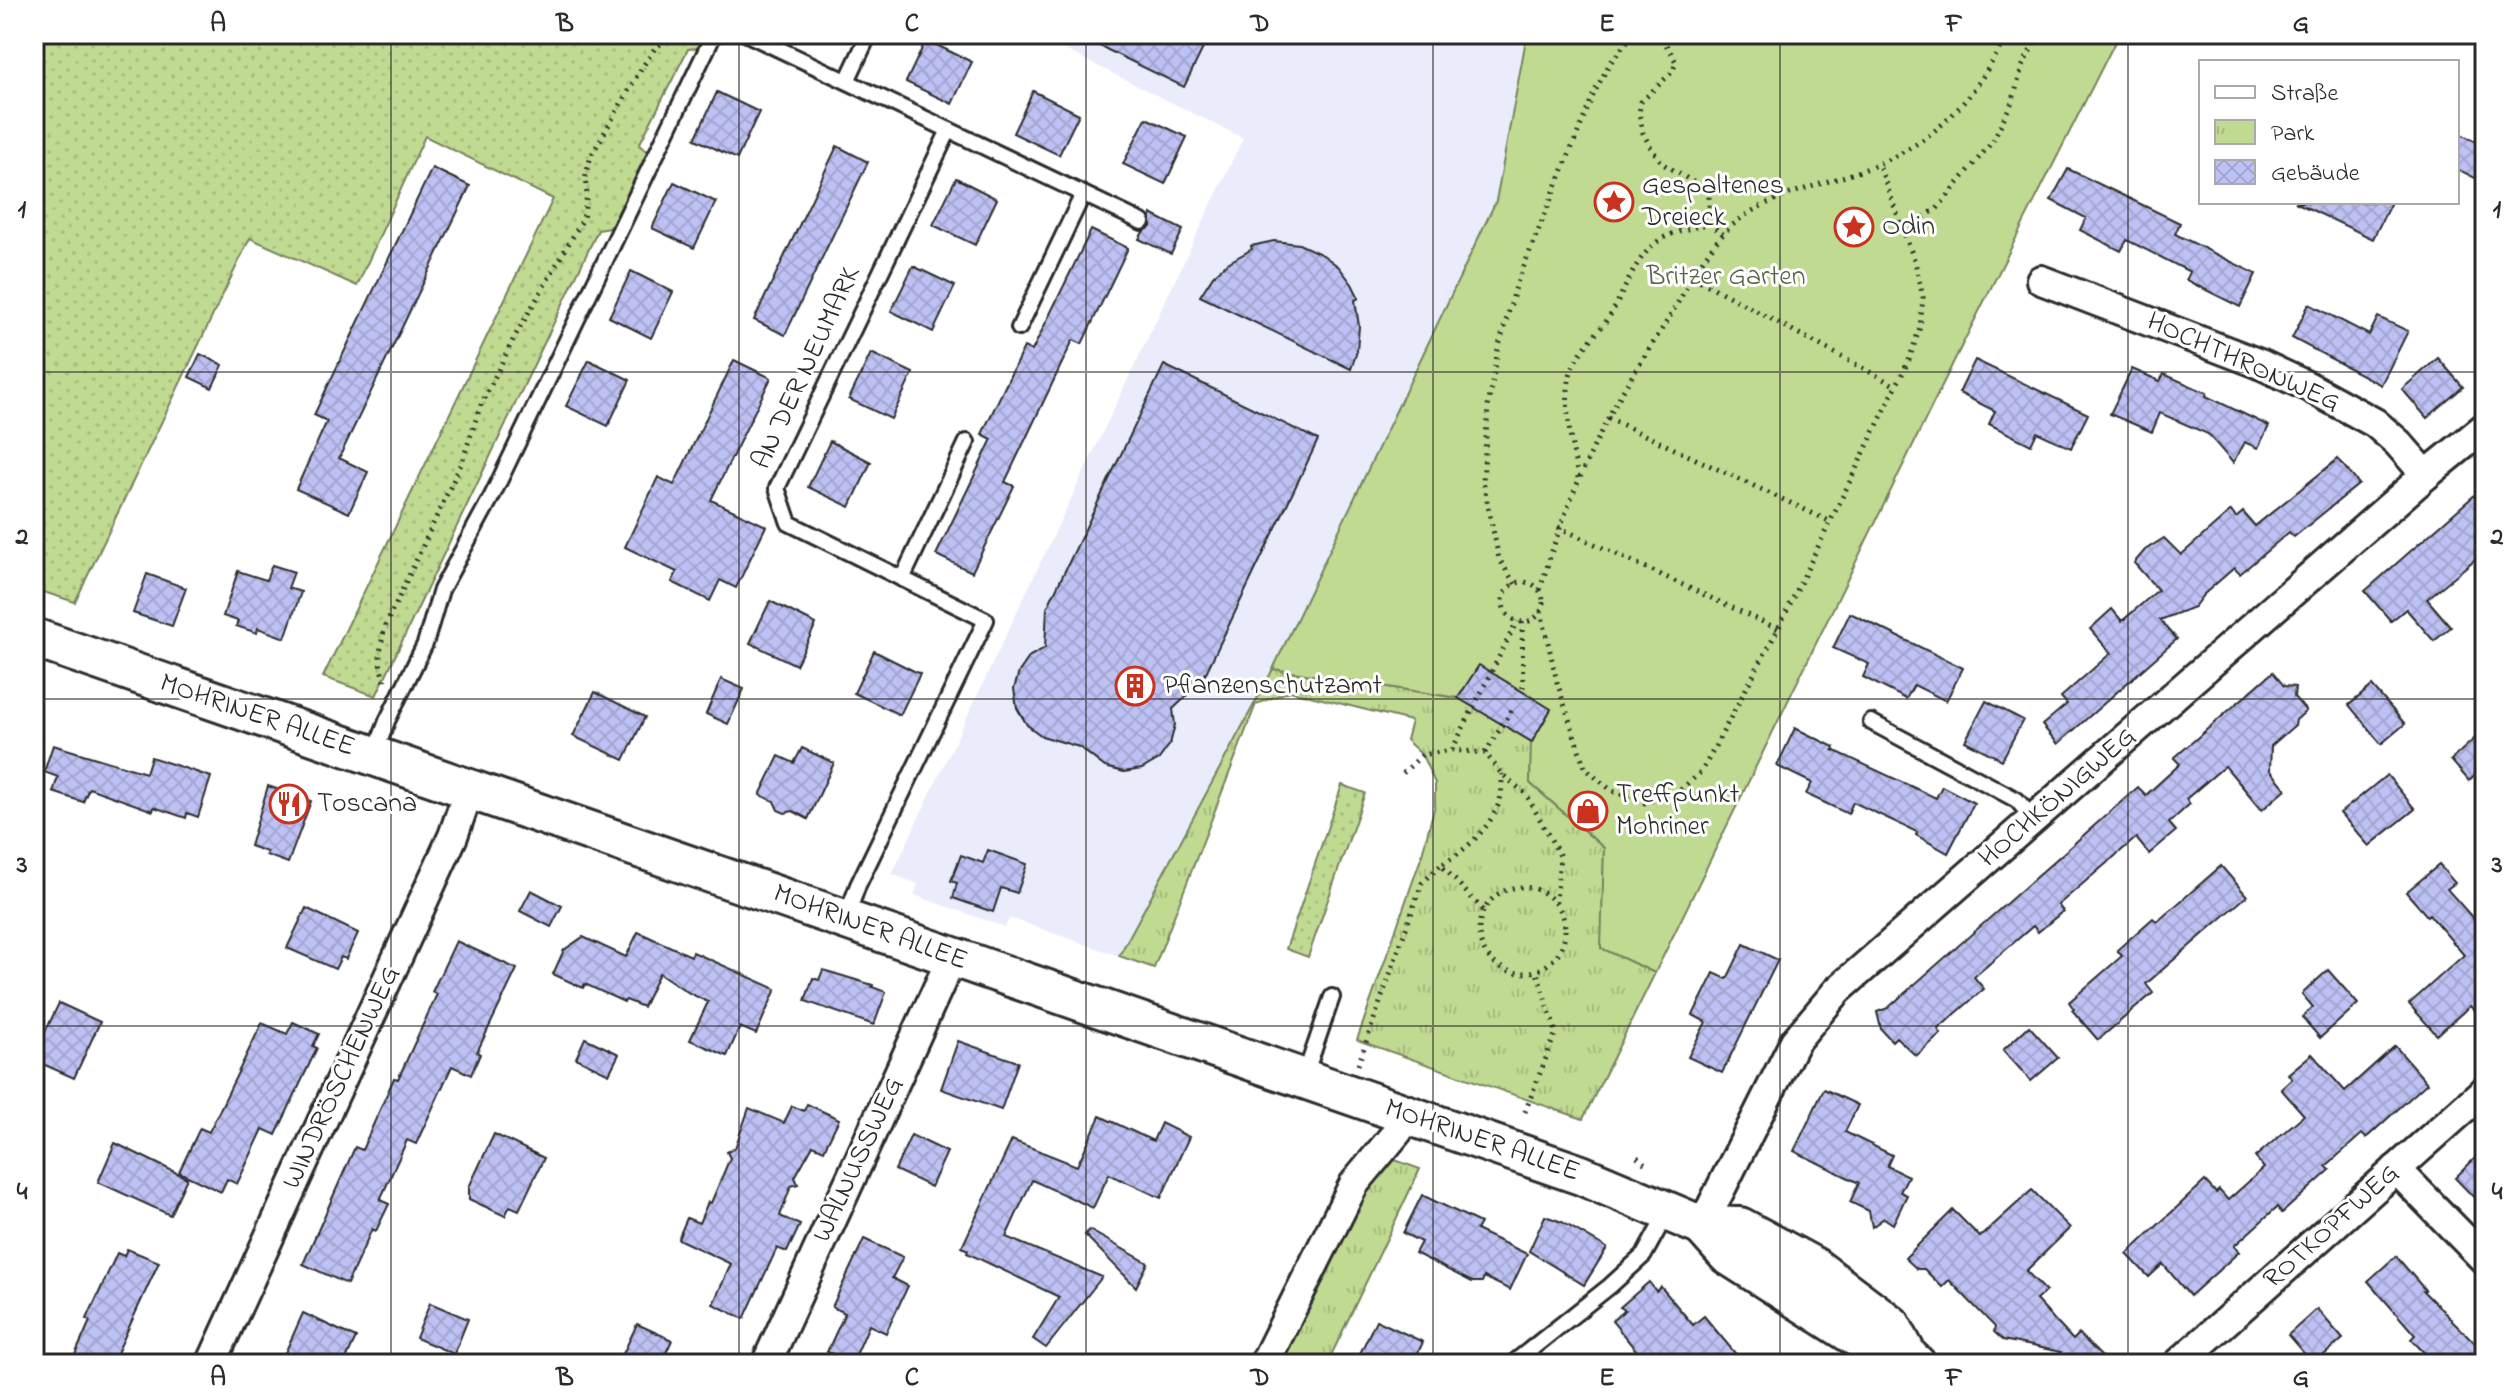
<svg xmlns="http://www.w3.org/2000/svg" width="2519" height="1398" viewBox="0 0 2519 1398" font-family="'Indie Flower',sans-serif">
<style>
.built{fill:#ebecfb}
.grass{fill:url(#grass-dots);stroke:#76825e;stroke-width:2}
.park{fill:url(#park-tufts);stroke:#76825e;stroke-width:2}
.garden{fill:#c0da91;stroke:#76825e;stroke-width:2}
.building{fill:url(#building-cross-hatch);stroke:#2b2b2b;stroke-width:2}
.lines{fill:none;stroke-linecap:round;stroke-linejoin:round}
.lane-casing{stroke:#2b2b2b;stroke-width:20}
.street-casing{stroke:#2b2b2b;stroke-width:34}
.secondary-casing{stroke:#2b2b2b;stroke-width:44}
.path{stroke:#2b2b2b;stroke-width:5;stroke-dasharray:2 6;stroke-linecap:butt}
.lane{stroke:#fff;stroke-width:14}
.street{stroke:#fff;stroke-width:28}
.secondary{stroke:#fff;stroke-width:38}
.grid{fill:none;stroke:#2b2b2b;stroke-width:2;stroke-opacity:0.55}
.labels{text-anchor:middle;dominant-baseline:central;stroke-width:6;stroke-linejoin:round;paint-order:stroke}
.poi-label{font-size:28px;fill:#2b2b2b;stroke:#fff;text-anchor:start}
.park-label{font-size:28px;fill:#58604a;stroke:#fff}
.street-label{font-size:28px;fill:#2b2b2b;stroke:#fff}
.neatline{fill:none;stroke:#2b2b2b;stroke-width:3}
.grid-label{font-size:26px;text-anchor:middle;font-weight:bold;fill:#2b2b2b}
</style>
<defs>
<pattern id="grass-dots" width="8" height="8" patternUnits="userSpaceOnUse" patternTransform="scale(2)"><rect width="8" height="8" fill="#c0da91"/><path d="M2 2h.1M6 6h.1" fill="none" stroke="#a5bb7d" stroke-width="1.8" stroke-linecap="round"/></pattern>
<pattern id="park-tufts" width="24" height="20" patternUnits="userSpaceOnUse" patternTransform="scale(2)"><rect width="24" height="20" fill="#c0da91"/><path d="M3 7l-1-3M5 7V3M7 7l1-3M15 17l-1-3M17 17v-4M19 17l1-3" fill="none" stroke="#a5bb7d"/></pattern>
<pattern id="building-cross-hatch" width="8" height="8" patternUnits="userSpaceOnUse" patternTransform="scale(2)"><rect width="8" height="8" fill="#bdc1f3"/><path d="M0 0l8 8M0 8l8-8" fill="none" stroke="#a3a6d0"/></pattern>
</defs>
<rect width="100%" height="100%" fill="#fff"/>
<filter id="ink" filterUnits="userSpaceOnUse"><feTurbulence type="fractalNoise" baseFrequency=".0125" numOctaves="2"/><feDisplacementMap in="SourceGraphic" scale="16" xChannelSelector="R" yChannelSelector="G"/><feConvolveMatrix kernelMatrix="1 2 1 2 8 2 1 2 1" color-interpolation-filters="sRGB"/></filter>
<g filter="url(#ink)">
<polygon class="built" points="1033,34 1527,34 1496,201 1273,669 1119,956 1010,918 1005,927 914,895 918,884 892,874 1243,138"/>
<g class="grass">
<polygon points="34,34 694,34 699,48 688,49 639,145 649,153 610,228 598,230 376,696 323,677 553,199 425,136 357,286 250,238 75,602 34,589"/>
<polygon points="1342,785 1365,793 1308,957 1286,949"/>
</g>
<g class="park">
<polygon points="1273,669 1458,698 1532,742 1530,783 1604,848 1602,948 1655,973 1583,1119 1357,1040 1421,858 1435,805 1435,783 1422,755 1406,740 1411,721 1290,691 1256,704 1154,968 1119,956"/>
<polygon points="1381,1155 1420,1169 1327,1364 1280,1364"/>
</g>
<polygon class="garden" points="1527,34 2119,34 1954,361 1655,973 1601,948 1604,848 1530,783 1531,741 1458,698 1273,669 1496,201"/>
<g class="building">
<polygon points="1075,34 1210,34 1184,87"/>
<polygon points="926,40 972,62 952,104 906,82"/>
<polygon points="1033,91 1079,114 1059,155 1013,133"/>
<polygon points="717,92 759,112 737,159 695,139"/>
<polygon points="1146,118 1187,137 1165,184 1123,164"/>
<polygon points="2457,132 2485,146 2485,183 2457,169"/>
<polygon points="837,146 868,162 785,335 754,320"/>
<polygon points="432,168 470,186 339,458 368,472 349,513 296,489 327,421 314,415"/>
<polygon points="2068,169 2180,223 2175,234 2256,274 2240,307 2186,280 2190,272 2127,240 2121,251 2080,230 2086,218 2051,200"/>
<polygon points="956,178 997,199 975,245 933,225"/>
<polygon points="674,182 716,202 694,248 652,228"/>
<polygon points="2295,202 2391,202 2373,239"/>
<polygon points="1151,214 1183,230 1171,254 1139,239 1143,232 1151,227"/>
<polygon points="1091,230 1128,248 1082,344 1073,340 1005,482 1014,486 972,572 936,555 992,439 982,434 1009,378 1024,347 1032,351"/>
<polygon points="1274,241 1299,244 1323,255 1339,267 1352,284 1359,298 1355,300 1359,326 1357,351 1351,369 1200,296 1213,276 1226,264 1252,249 1251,246"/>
<polygon points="913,266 955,286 933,332 891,311"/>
<polygon points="631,271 673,292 651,338 609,317"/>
<polygon points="2309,304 2369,335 2378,317 2408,331 2381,385 2292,338"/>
<polygon points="871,353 913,373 891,419 849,399"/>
<polygon points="200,354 223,365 212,388 189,377"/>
<polygon points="2438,358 2463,387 2427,418 2402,389"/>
<polygon points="589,360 630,380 608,426 566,406"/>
<polygon points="734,360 771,378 711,500 766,526 736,588 720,580 710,601 672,582 677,572 625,547 658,477 674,485"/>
<polygon points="1975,360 2088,414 2071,448 2037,432 2031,445 1989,424 1995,411 1959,393"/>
<polygon points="1164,365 1318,440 1201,683 1173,709 1175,725 1170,744 1159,759 1142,769 1124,772 1105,767 1079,747 1042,736 1027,725 1017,708 1014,689 1019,672 1030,656 1045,648 1047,608"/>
<polygon points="2132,369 2160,381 2164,374 2207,393 2206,396 2269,426 2258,448 2244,442 2233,463 2208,434 2160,413 2152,432 2110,414"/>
<polygon points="830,441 871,462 850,507 808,487"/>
<polygon points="2338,459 2359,484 2294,537 2289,532 2240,574 2234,568 2203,595 2194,607 2160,620 2177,639 2058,744 2042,725 2067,704 2061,697 2111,653 2090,629 2112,609 2122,621 2158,590 2134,563 2145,550 2164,538 2181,555 2231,511 2236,518 2243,512 2255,526"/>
<polygon points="2485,486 2485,551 2427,599 2451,627 2434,641 2406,609 2391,621 2365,591"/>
<polygon points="272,565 294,572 288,588 301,592 285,638 258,628 257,633 236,626 238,621 223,616 238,571 266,580"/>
<polygon points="147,574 186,588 172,626 133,613"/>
<polygon points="770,601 816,624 796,665 750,643"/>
<polygon points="1850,613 1963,668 1946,701 1914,685 1906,699 1863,677 1869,664 1833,648"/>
<polygon points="874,651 920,674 900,715 854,693"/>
<polygon points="1479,665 1551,709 1532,742 1458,698"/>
<polygon points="2273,672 2284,686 2295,687 2294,697 2306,711 2296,720 2295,725 2271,746 2270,770 2286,789 2262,810 2225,766 2186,799 2190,804 2169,823 2176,831 2149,854 2136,838 2058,905 2063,911 2038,932 2033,926 1974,977 1984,989 1938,1029 1941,1034 1916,1056 1896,1037 1892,1041 1881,1029 1877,1012 1888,1008 2138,787 2146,795 2180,764 2174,758"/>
<polygon points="721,679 744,689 728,724 706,714"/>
<polygon points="2372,686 2405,724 2381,744 2349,705"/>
<polygon points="595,692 645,717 624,760 573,736"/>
<polygon points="1986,701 2023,720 2002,760 1965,741"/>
<polygon points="1795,728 1834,747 1833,750 1936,798 1942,786 1974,803 1948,853 1916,835 1917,832 1853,802 1848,814 1806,794 1812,783 1777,766"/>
<polygon points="2485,729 2485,767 2469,781 2451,760"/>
<polygon points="53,745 146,773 151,757 211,777 198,817 187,813 186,818 154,807 153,811 89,788 83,802 53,792 58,777 44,772"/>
<polygon points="802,748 834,763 808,819 793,811 785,813 778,810 774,801 760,795 779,756 794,763"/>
<polygon points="2387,775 2415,809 2369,846 2340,813"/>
<polygon points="268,786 311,801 288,863 266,855 267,852 250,846"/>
<polygon points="988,850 1027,864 1017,893 1001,888 993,912 953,898 957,883 951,881 961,855 983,863"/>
<polygon points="2439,865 2455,883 2447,889 2485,932 2485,1022 2470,1006 2437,1035 2409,1004 2464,955 2429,914 2427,916 2406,892"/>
<polygon points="2221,866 2247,896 2146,984 2153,993 2098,1040 2072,1010 2074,1009 2069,1002 2122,956 2117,950 2153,918 2157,922"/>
<polygon points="531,890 562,906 551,927 520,911"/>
<polygon points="306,908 358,933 346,959 341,957 335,969 287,948"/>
<polygon points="638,932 691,956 693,952 776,989 756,1034 740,1027 727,1056 690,1040 708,1002 689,993 659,973 643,1007 626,1000 624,1002 585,984 583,988 553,974 564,950 583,937 626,957"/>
<polygon points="456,941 517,969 477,1052 480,1054 471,1075 452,1066 416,1144 407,1140 380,1200 389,1204 376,1231 372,1229 347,1284 303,1264 355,1147 362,1150 394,1078 398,1079 437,994 432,992"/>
<polygon points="1744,944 1778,960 1722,1073 1688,1057 1706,1022 1693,1015 1714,973 1727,979"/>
<polygon points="823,970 873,985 872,987 886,992 874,1025 805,1001 813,978 819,980"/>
<polygon points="2328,970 2358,1004 2320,1038 2302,1017 2313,1007 2302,994"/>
<polygon points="59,1003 100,1022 74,1078 34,1060 34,1055"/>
<polygon points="293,1022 319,1034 313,1046 317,1048 276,1135 263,1129 237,1184 227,1179 221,1192 179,1172 200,1128 209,1132 262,1023 287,1034"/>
<polygon points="2029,1026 2058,1058 2031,1081 2003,1050"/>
<polygon points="585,1038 619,1054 609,1074 576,1058"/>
<polygon points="958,1041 1018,1062 1001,1110 941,1089"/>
<polygon points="2395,1046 2427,1083 2366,1138 2362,1134 2326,1166 2330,1170 2282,1213 2277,1207 2234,1246 2239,1252 2190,1296 2163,1264 2149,1277 2127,1254 2205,1181 2216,1193 2219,1190 2228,1200 2264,1168 2255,1157 2304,1115 2281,1089 2292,1079 2288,1074 2312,1054 2345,1091"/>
<polygon points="1824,1089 1858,1105 1845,1132 1892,1155 1887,1166 1908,1176 1900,1192 1907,1195 1893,1224 1884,1218 1872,1227 1869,1211 1850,1202 1859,1183 1794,1151"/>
<polygon points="807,1104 839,1119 824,1150 813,1145 795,1177 798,1184 791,1186 780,1216 800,1225 787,1252 777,1248 744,1319 713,1304 731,1264 678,1239 687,1218 699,1223 708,1202 711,1203 730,1158 727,1152 735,1148 749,1108 784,1123 792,1106 804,1111"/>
<polygon points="1100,1116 1153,1141 1161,1123 1189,1137 1161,1198 1109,1174 1093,1208 1032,1180 1006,1237 1102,1277 1046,1348 1033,1339 1059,1297 967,1253 968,1250 962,1247 1012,1140 1077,1166"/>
<polygon points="494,1134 544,1158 519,1210 510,1206 505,1216 469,1199 469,1187"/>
<polygon points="911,1135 947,1152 931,1187 895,1170"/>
<polygon points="115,1143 187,1178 170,1215 98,1182"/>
<polygon points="2485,1148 2485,1209 2455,1178"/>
<polygon points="2032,1190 2070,1228 2026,1271 2046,1291 2036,1300 2073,1340 2079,1334 2109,1364 2049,1364 2061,1352 2003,1340 1994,1332 1995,1327 1949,1280 1942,1287 1924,1269 1917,1269 1905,1258 1953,1210 1980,1237"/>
<polygon points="1422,1195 1480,1223 1476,1230 1527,1254 1510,1290 1484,1277 1482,1282 1472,1282 1415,1253 1421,1242 1403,1233"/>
<polygon points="1545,1216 1562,1222 1607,1248 1584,1285 1529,1251"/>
<polygon points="1089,1230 1148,1263 1136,1287 1085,1235"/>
<polygon points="864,1239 903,1257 892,1278 908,1286 886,1333 869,1325 853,1362 827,1352 845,1313 832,1307"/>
<polygon points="127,1249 159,1262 112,1364 71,1364 90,1321 87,1319 117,1253 124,1256"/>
<polygon points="2396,1256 2425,1290 2423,1291 2485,1353 2485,1364 2435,1364 2411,1339 2415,1335 2368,1281"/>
<polygon points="1649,1282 1656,1291 1661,1287 1693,1325 1704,1316 1744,1364 1647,1364 1612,1321 1625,1310 1620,1307"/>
<polygon points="430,1303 468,1319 454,1354 416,1338"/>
<polygon points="2317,1309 2343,1339 2313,1364 2288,1335"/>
<polygon points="303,1313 356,1338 344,1364 280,1364"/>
<polygon points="1376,1320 1423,1342 1413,1364 1355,1364"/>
<polygon points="637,1324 672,1340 661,1364 621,1364 624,1357 622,1356"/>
</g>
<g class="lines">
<g class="lane-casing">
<g id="lane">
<polyline points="747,34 949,130"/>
<polyline points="847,81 869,34"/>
<polyline points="1019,328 1083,194"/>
<polyline points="902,579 967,442"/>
<polyline points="1871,722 2017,800 2033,819"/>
<polyline points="374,756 387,721 425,644 441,590 492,496 714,34"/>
<polyline points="846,918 858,885 986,620 789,523 777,488 949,130 1142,222"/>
<polyline points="1304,1078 1332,997"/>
<polyline points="1512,1364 1610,1286 1644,1255 1667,1213"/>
</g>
</g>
<g class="street-casing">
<g id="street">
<polyline points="2041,280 2260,364 2309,387 2375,423 2398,443 2426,475"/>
<polyline points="2396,1169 2485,1260"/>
<polyline points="1702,1226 1795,1041 1838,990 2426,475 2485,427"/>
<polyline points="211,1364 453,836 469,790"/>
<polyline points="766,1364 952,957"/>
<polyline points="1264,1364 1354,1184 1398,1131 1405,1114"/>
<polyline points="2178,1364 2485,1090"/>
</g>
</g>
<g class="secondary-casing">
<g id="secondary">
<polyline points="34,638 1581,1175 1702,1226 1740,1227 1814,1267 1891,1325 1908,1357 1916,1364"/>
<polyline points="1702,1226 1728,1255 1863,1341 1908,1357"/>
</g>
</g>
<g class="path">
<polyline points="1709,223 1723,234"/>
<polyline points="1903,229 1937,209 1992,142 2013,100 2022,67 2037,38 2045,34"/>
<polyline points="1693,277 1896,386"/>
<polyline points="1608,418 1829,521"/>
<path d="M 1578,478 C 1572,445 1564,414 1569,381 C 1572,355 1598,335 1611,314 C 1625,291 1634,259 1657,242 C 1671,231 1692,229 1709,223 L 1709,196 L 1705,189 L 1663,164 L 1651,148 L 1643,133 L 1639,113 L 1641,102 L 1673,71 L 1676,62 L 1660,34"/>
<polyline points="1558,527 1778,629"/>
<circle cx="1523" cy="602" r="20"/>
<polyline points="1515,584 1499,559 1483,481 1488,407 1498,349 1517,283 1594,93 1610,63 1633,34"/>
<path d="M 1540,590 C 1557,531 1578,477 1606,422 C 1625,384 1650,349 1672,313 C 1690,282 1709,242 1739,220 C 1764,200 1808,188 1839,178 C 1923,153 1968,113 2007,34"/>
<polyline points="1541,611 1557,682 1585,768 1612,791 1645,803 1679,791 1702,771 1778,629 1909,360 1920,327 1923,297 1915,262 1879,165"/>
<polyline points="1522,622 1523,692"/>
<path d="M 385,681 C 377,662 380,647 385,627 L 462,462 L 480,407 L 514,338 L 583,219 L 587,195 L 585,178 L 591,156 L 641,69 L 655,48 L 669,38 L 682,34"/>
<polyline points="1452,750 1517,621"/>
<polyline points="1485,753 1512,710"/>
<polyline points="1403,773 1422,755 1452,750 1485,753 1502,774 1526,794 1560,856 1556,902"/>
<circle cx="1522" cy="930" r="43"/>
<path d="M 1483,910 L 1441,865 C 1465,851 1491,828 1500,800 C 1502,792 1502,782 1502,774"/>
<polyline points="1358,1065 1422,883 1441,865"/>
<polyline points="1525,1112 1556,1032 1536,970"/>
<polyline points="1637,1157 1648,1166"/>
</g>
<use href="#lane" class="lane"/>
<use href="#street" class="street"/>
<use href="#secondary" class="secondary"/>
</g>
</g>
<path class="grid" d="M 391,34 L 391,1364M 739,34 L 739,1364M 1086,34 L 1086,1364M 1433,34 L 1433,1364M 1780,34 L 1780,1364M 2128,34 L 2128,1364M 34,372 L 2485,372M 34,699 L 2485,699M 34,1026 L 2485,1026"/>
<defs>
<g id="sight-ring" transform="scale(2)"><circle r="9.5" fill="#fff" stroke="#c8321e" stroke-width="1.5"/><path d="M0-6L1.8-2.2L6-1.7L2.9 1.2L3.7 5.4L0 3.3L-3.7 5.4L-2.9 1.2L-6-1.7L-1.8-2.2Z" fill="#c8321e"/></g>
<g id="building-ring" transform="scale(2)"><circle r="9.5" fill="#fff" stroke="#c8321e" stroke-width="1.5"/><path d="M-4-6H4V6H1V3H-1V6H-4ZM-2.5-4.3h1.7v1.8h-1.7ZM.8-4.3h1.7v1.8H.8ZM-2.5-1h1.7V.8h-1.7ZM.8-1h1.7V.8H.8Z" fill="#c8321e"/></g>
<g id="restaurant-ring" transform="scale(2)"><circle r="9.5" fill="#fff" stroke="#c8321e" stroke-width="1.5"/><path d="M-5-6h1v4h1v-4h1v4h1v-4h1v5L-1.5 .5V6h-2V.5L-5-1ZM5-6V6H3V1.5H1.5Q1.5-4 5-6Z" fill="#c8321e"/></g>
<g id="shop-ring" transform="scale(2)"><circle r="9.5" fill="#fff" stroke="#c8321e" stroke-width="1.5"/><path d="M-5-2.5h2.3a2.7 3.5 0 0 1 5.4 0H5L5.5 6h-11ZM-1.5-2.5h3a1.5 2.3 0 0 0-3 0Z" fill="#c8321e"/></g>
</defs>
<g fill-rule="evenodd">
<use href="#sight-ring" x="1614" y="202"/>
<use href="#sight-ring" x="1854" y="227"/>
<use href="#building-ring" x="1135" y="686"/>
<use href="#restaurant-ring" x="289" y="804"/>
<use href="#shop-ring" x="1588" y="811"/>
</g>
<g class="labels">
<g class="poi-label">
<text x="1642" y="186">Gespaltenes<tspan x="1642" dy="32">Dreieck</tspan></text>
<text x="1882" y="227">Odin</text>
<text x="1163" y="686">Pflanzenschutzamt</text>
<text x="1616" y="795">Treffpunkt<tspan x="1616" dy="32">Mohriner</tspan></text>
<text x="317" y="804">Toscana</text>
</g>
<g class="park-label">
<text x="1726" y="277">Britzer Garten</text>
</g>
<g class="street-label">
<text transform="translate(2243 363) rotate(24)">HOCHTHRONWEG</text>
<text transform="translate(807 368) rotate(-65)">AN DER NEUMARK</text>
<text transform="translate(257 716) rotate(19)">MOHRINER ALLEE</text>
<text transform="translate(2058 798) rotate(-41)">HOCHKÖNIGWEG</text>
<text transform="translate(870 928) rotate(20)">MOHRINER ALLEE</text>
<text transform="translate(342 1078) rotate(-65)">WINDRÖSCHENWEG</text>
<text transform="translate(1482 1141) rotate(19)">MOHRINER ALLEE</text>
<text transform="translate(859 1160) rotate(-65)">WALNUSSWEG</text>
<text transform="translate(2332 1227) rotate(-42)">ROTKOPFWEG</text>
</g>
</g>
<rect width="2519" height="1398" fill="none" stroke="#fff" stroke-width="88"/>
<rect x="2199" y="60" width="260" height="144" fill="#ffffff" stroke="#aaaaaa" stroke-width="2"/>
<rect x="2215" y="86" width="40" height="12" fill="#ffffff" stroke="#aaaaaa" stroke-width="2"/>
<text x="2271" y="100" font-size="24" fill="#2b2b2b">Straße</text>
<rect x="2215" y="120" width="40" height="24" fill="url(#park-tufts)" stroke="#aaaaaa" stroke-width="2"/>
<text x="2271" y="140" font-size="24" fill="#2b2b2b">Park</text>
<rect x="2215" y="160" width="40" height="24" fill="url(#building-cross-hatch)" stroke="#aaaaaa" stroke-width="2"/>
<text x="2271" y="180" font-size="24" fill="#2b2b2b">Gebäude</text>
<rect x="44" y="44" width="2431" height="1310" class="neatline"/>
<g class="grid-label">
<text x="218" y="31">A</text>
<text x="565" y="31">B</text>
<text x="912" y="31">C</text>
<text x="1260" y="31">D</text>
<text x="1607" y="31">E</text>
<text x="1954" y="31">F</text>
<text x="2301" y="31">G</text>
<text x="22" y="217">1</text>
<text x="2497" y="217">1</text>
<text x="22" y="544">2</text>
<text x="2497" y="544">2</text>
<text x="22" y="872">3</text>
<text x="2497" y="872">3</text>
<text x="22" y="1199">4</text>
<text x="2497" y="1199">4</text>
<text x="218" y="1385">A</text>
<text x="565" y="1385">B</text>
<text x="912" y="1385">C</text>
<text x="1260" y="1385">D</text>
<text x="1607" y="1385">E</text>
<text x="1954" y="1385">F</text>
<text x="2301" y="1385">G</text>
</g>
</svg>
